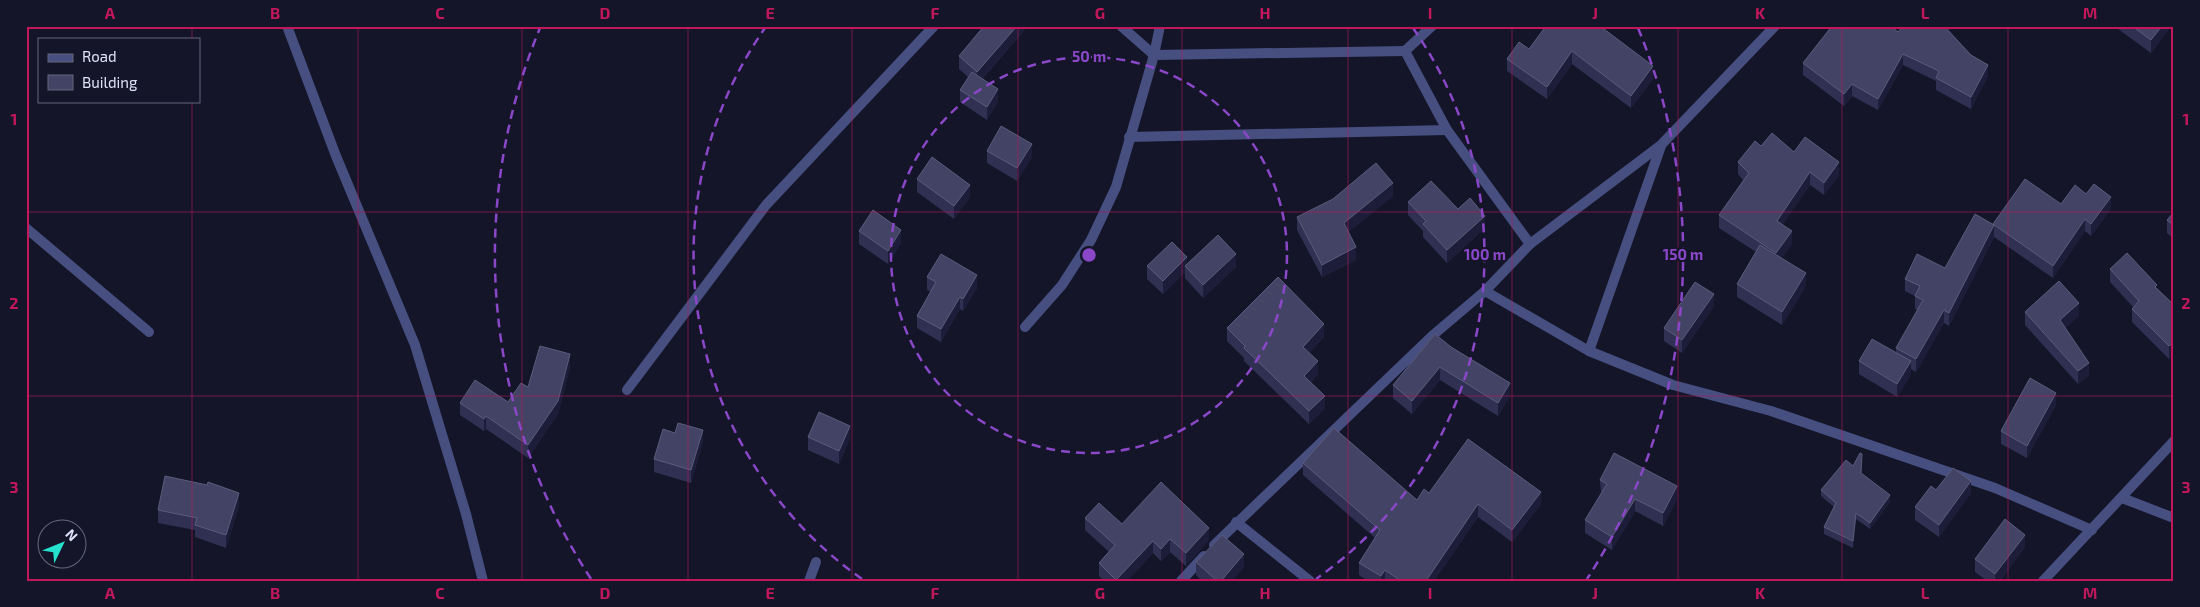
<svg xmlns="http://www.w3.org/2000/svg" width="2200" height="607" viewBox="0 0 2200 607" font-family="'Exo 2',sans-serif">
<style>
.lines{fill:none;stroke-linecap:round;stroke-linejoin:round}
.minor{stroke:#464f80;stroke-width:10}
.wall{fill:#303053}
.shaded-wall{fill:#1d1d3a}
.building{fill:#434365;stroke:#5b5c7c}
.grid{fill:none;stroke:#c2185b;stroke-width:1;stroke-opacity:0.55}
.ring{fill:none;stroke:#8a47c8;stroke-width:2.5;stroke-dasharray:9 6}
.centre{fill:#8a47c8;stroke:#141528;stroke-width:2.5}
.ring-label{font-size:15px;text-anchor:middle;font-weight:bold;fill:#8a47c8;stroke:#141528;stroke-width:4;stroke-linejoin:round;paint-order:stroke}
.neatline{fill:none;stroke:#c2185b;stroke-width:2}
.grid-label{font-size:16px;text-anchor:middle;font-weight:bold;fill:#c2185b}
</style>
<rect width="100%" height="100%" fill="#141528"/>
<g class="lines">
<g class="minor">
<polyline points="287,26 336,156 415,345 466,514 483,581"/>
<polyline points="1121,26 1154,55 1405,51"/>
<polyline points="1432,26 1405,51 1447,130 1530,244"/>
<polyline points="1129,137 1447,130"/>
<polyline points="26,228 149,332"/>
<polyline points="1485,291 1589,351 1673,385 1771,411 1995,488 2092,530"/>
<polyline points="1025,327 1062,285 1091,240 1116,187 1154,55 1160,26"/>
<polyline points="1589,351 1661,146"/>
<polyline points="627,390 766,205 934,26"/>
<polyline points="2122,498 2174,518"/>
<polyline points="1236,522 1310,581"/>
<polyline points="1214,545 1432,336 1485,291 1530,244 1661,145 1775,26"/>
<polyline points="809,581 816,562"/>
<polyline points="1181,581 1204,556"/>
<polyline points="2043,581 2174,441"/>
</g>
</g>
<g class="wall">
<polygon points="1028,26 982,79 998,102 987,120 960,102 960,90 968,77 959,69 959,56"/>
<polygon points="1546,26 1653,79 1631,108 1572,64 1547,99 1507,71 1507,59 1529,49"/>
<polygon points="1830,26 1891,26 1898,32 1949,31 1988,76 1971,109 1936,90 1936,81 1903,65 1878,110 1852,96 1844,106 1803,75 1803,63 1831,27"/>
<polygon points="2114,26 2171,26 2151,53"/>
<polygon points="1761,146 1794,152 1839,175 1824,195 1810,185 1782,225 1792,244 1782,258 1806,286 1782,325 1737,297 1737,284 1756,252 1719,228 1719,215 1743,180 1738,174 1738,162"/>
<polygon points="987,151 1032,157 1017,181 987,163"/>
<polygon points="917,179 970,197 954,219 917,192"/>
<polygon points="2086,194 2111,209 2091,236 2085,231 2053,278 1994,237 1949,326 1944,323 1916,372 1911,369 1911,374 1897,397 1859,374 1859,361 1896,353 1896,348 1918,310 1915,309 1915,296 1905,291 1905,279 1945,268 1993,224 2061,204"/>
<polygon points="1393,196 1348,232 1356,260 1322,277 1297,230 1297,217"/>
<polygon points="1408,202 1458,209 1485,228 1447,263 1423,237 1423,231 1408,215"/>
<polygon points="2174,212 2174,239 2167,233 2167,220"/>
<polygon points="859,231 901,243 888,264 859,244"/>
<polygon points="1187,264 1236,267 1203,298 1185,278 1185,272 1163,294 1147,279 1147,266"/>
<polygon points="2110,269 2157,288 2174,305 2174,354 2169,359 2132,322 2132,309 2134,308 2110,282"/>
<polygon points="927,277 977,288 963,311 960,309 941,342 917,328 917,316 931,292 927,290"/>
<polygon points="1714,306 1682,353 1664,341 1664,328"/>
<polygon points="2025,312 2079,316 2065,328 2089,375 2078,384 2025,325"/>
<polygon points="1227,328 1324,337 1309,353 1318,374 1311,382 1325,408 1309,424 1244,361 1244,358 1227,341"/>
<polygon points="1435,334 1510,396 1498,416 1440,380 1412,414 1393,398 1393,385"/>
<polygon points="570,367 558,414 528,458 486,429 484,431 460,415 460,403 508,402 528,387"/>
<polygon points="2056,405 2027,458 2001,444 2001,431"/>
<polygon points="675,433 703,442 691,483 654,472 654,459"/>
<polygon points="808,437 850,438 839,464 808,450"/>
<polygon points="1862,460 1861,473 1890,502 1870,529 1856,519 1853,548 1824,534 1824,527 1834,507 1821,496 1821,490"/>
<polygon points="1303,463 1417,500 1429,493 1541,504 1512,542 1478,517 1434,581 1368,581 1359,575 1359,563 1375,538 1303,475"/>
<polygon points="1600,480 1677,499 1663,526 1635,511 1612,550 1585,533 1585,520 1601,493"/>
<polygon points="207,485 239,506 226,548 195,537 195,530 158,523 158,510"/>
<polygon points="1936,490 1971,493 1939,537 1915,520 1915,507"/>
<polygon points="1085,518 1122,524 1209,540 1186,566 1170,552 1161,561 1153,553 1127,581 1104,581 1099,576 1099,563 1109,552 1085,530"/>
<polygon points="2025,547 2000,581 1987,581 1975,572 1975,559"/>
<polygon points="1196,562 1244,567 1232,581 1202,581 1196,575"/>
</g>
<g class="shaded-wall">
<polygon points="1017,26 1028,26 977,84 977,72"/>
<polygon points="1944,26 1953,26 1944,38"/>
<polygon points="2162,26 2171,26 2151,53 2151,40"/>
<polygon points="1572,51 1572,64 1547,99 1547,87"/>
<polygon points="1903,54 1903,65 1878,110 1878,99"/>
<polygon points="1988,65 1988,76 1971,109 1971,97"/>
<polygon points="1653,66 1653,79 1631,108 1631,96"/>
<polygon points="1852,84 1852,96 1844,106 1844,94"/>
<polygon points="998,89 998,102 987,120 987,107"/>
<polygon points="1032,144 1032,157 1017,181 1017,168"/>
<polygon points="1839,162 1839,175 1824,195 1824,183"/>
<polygon points="1810,172 1810,185 1777,234 1777,221"/>
<polygon points="1393,183 1393,196 1344,236 1344,223"/>
<polygon points="970,185 970,197 954,219 954,206"/>
<polygon points="2111,197 2111,209 2091,236 2091,224"/>
<polygon points="1485,216 1485,228 1447,263 1447,250"/>
<polygon points="2085,219 2085,231 2053,278 2053,266"/>
<polygon points="1994,225 1994,238 1949,326 1949,313"/>
<polygon points="901,230 901,243 888,264 888,251"/>
<polygon points="1792,231 1792,244 1776,266 1776,253"/>
<polygon points="1356,247 1356,260 1322,277 1322,265"/>
<polygon points="1236,254 1236,267 1203,298 1203,285"/>
<polygon points="1187,257 1187,268 1185,266 1185,272 1163,294 1163,281"/>
<polygon points="1806,273 1806,286 1782,325 1782,312"/>
<polygon points="977,275 977,288 963,311 963,299"/>
<polygon points="1714,294 1714,306 1682,353 1682,340"/>
<polygon points="960,297 960,309 941,342 941,329"/>
<polygon points="2079,303 2079,316 2060,333 2060,320"/>
<polygon points="1944,310 1944,323 1916,372 1916,359"/>
<polygon points="1324,324 1324,337 1303,359 1303,347"/>
<polygon points="2174,342 2174,354 2169,359 2169,346"/>
<polygon points="570,354 570,367 558,414 528,458 528,445"/>
<polygon points="1318,361 1318,374 1304,389 1304,376"/>
<polygon points="1911,361 1911,374 1897,397 1897,384"/>
<polygon points="2089,363 2089,375 2078,384 2078,371"/>
<polygon points="1440,367 1440,380 1412,414 1412,401"/>
<polygon points="1510,383 1510,396 1498,416 1498,403"/>
<polygon points="2056,393 2056,405 2027,458 2027,446"/>
<polygon points="1325,396 1325,408 1309,424 1309,411"/>
<polygon points="486,416 486,429 484,431 484,419"/>
<polygon points="850,426 850,438 839,464 839,451"/>
<polygon points="703,430 703,442 691,483 691,470"/>
<polygon points="1971,481 1971,493 1939,537 1939,525"/>
<polygon points="1677,486 1677,499 1663,526 1663,513"/>
<polygon points="1541,492 1541,504 1512,542 1512,530"/>
<polygon points="239,493 239,506 226,548 226,535"/>
<polygon points="1890,495 1890,502 1870,529 1870,523"/>
<polygon points="1635,499 1635,511 1612,550 1612,537"/>
<polygon points="1478,504 1478,517 1434,581 1426,581"/>
<polygon points="1856,513 1856,519 1853,548 1853,541"/>
<polygon points="1209,528 1209,540 1186,566 1186,553"/>
<polygon points="2025,535 2025,547 2000,581 1995,581 1995,574"/>
<polygon points="1170,539 1170,552 1161,561 1161,549"/>
<polygon points="1153,541 1153,553 1127,581 1116,581 1116,580"/>
<polygon points="1244,554 1244,567 1232,581 1221,581"/>
<polygon points="1385,570 1385,581 1381,581 1381,576"/>
</g>
<g class="building">
<polygon points="984,26 1017,26 977,72 959,56"/>
<polygon points="1546,26 1600,26 1653,66 1631,96 1572,51 1547,87 1507,59 1519,42 1529,49"/>
<polygon points="1832,26 1891,26 1898,32 1903,26 1944,26 1971,55 1988,65 1971,97 1936,78 1939,71 1903,54 1878,99 1852,84 1844,94 1803,63"/>
<polygon points="2132,26 2162,26 2151,40"/>
<polygon points="972,72 998,89 987,107 960,90"/>
<polygon points="1001,126 1032,144 1017,168 987,151"/>
<polygon points="1772,133 1794,152 1805,137 1839,162 1824,183 1810,172 1777,221 1792,231 1776,253 1719,215 1749,173 1738,162 1755,141 1761,146"/>
<polygon points="932,157 970,185 954,206 917,179"/>
<polygon points="1376,163 1393,183 1344,223 1356,247 1322,265 1297,217 1333,199"/>
<polygon points="2025,179 2061,204 2075,185 2086,194 2094,184 2111,197 2091,224 2085,219 2053,266 1993,224"/>
<polygon points="1431,181 1458,209 1470,198 1485,216 1447,250 1423,224 1426,221 1408,202"/>
<polygon points="873,210 901,230 888,251 859,231"/>
<polygon points="2174,212 2174,226 2167,220"/>
<polygon points="1975,214 1994,225 1949,313 1944,310 1916,359 1896,348 1923,300 1915,296 1920,286 1905,279 1917,254 1945,268"/>
<polygon points="1218,235 1236,254 1203,285 1185,266"/>
<polygon points="1172,242 1187,257 1163,281 1147,266"/>
<polygon points="1760,245 1806,273 1782,312 1737,284"/>
<polygon points="2127,253 2157,285 2155,287 2174,305 2174,342 2169,346 2132,309 2139,301 2110,269"/>
<polygon points="941,254 977,275 963,299 960,297 941,329 917,316 936,282 927,277"/>
<polygon points="1278,277 1324,324 1303,347 1318,361 1304,376 1325,396 1309,411 1244,348 1245,346 1227,328"/>
<polygon points="2059,281 2079,303 2060,320 2089,363 2078,371 2025,312"/>
<polygon points="1695,282 1714,294 1682,340 1664,328"/>
<polygon points="1435,334 1451,347 1510,383 1498,403 1440,367 1412,401 1393,385"/>
<polygon points="1872,339 1911,361 1897,384 1859,361"/>
<polygon points="540,346 570,354 558,401 528,445 486,416 484,419 460,403 475,380 508,402 521,383 528,387"/>
<polygon points="2030,378 2056,393 2027,446 2001,431"/>
<polygon points="819,412 850,426 839,451 808,437"/>
<polygon points="678,423 703,430 691,470 654,459 663,429 675,433"/>
<polygon points="1334,428 1417,500 1424,489 1429,493 1468,439 1541,492 1512,530 1478,504 1426,581 1401,581 1385,570 1381,576 1359,563 1380,530 1303,463"/>
<polygon points="1614,453 1677,486 1663,513 1635,499 1612,537 1585,520 1607,484 1600,480"/>
<polygon points="1860,453 1862,454 1861,473 1890,495 1870,523 1856,513 1853,541 1824,527 1836,503 1821,490 1846,460 1853,466"/>
<polygon points="1953,468 1971,481 1939,525 1915,507 1931,486 1936,490"/>
<polygon points="165,476 207,485 208,482 239,493 226,535 195,525 197,518 158,510"/>
<polygon points="1161,482 1209,528 1186,553 1170,539 1161,549 1153,541 1116,580 1099,563 1115,545 1085,518 1099,503 1122,524"/>
<polygon points="2005,519 2025,535 1995,574 1975,559"/>
<polygon points="1222,535 1244,554 1221,581 1217,581 1196,562"/>
</g>
<path class="grid" d="M 192,26 L 192,39M 358,26 L 358,581M 522,26 L 522,581M 688,26 L 688,581M 852,26 L 852,581M 1018,26 L 1018,581M 1182,26 L 1182,581M 1348,26 L 1348,581M 1512,26 L 1512,581M 1678,26 L 1678,581M 1842,26 L 1842,581M 2008,26 L 2008,581M 192,101 L 192,581M 26,212 L 2174,212M 26,396 L 2174,396"/>
<g class="ring">
<circle cx="1089" cy="255" r="198"/>
<path d="M862 579A396 396 0 0 1 765 28M1413 28A396 396 0 0 1 1316 579"/>
<path d="M591 579A594 594 0 0 1 540 28M1638 28A594 594 0 0 1 1587 579"/>
</g>
<circle cx="1089" cy="255" r="8" class="centre"/>
<g class="ring-label">
<text x="1089" y="62">50 m</text>
<text x="1485" y="260">100 m</text>
<text x="1683" y="260">150 m</text>
</g>
<rect width="2200" height="607" fill="none" stroke="#141528" stroke-width="55"/>
<rect x="38" y="38" width="162" height="65" fill="#141528" stroke="#65677c"/>
<rect x="48" y="54" width="25" height="8" fill="#464f80" stroke="#65677c"/>
<text x="82" y="62" font-size="15" fill="#dfe2fb">Road</text>
<rect x="48" y="75" width="25" height="15" fill="#434365" stroke="#65677c"/>
<text x="82" y="88" font-size="15" fill="#dfe2fb">Building</text>
<g transform="translate(62 544) rotate(47)"><circle r="24" fill="#141528" stroke="#65677c"/>
<path d="M0-4L9 19L0 12L-9 19Z" fill="#25e1cd"/>
<text y="-8" font-size="14" font-weight="bold" text-anchor="middle" fill="#dfe2fb">N</text>
</g>
<rect x="28" y="28" width="2144" height="552" class="neatline"/>
<g class="grid-label">
<text x="110" y="19">A</text>
<text x="275" y="19">B</text>
<text x="440" y="19">C</text>
<text x="605" y="19">D</text>
<text x="770" y="19">E</text>
<text x="935" y="19">F</text>
<text x="1100" y="19">G</text>
<text x="1265" y="19">H</text>
<text x="1430" y="19">I</text>
<text x="1595" y="19">J</text>
<text x="1760" y="19">K</text>
<text x="1925" y="19">L</text>
<text x="2090" y="19">M</text>
<text x="14" y="125">1</text>
<text x="2186" y="125">1</text>
<text x="14" y="309">2</text>
<text x="2186" y="309">2</text>
<text x="14" y="493">3</text>
<text x="2186" y="493">3</text>
<text x="110" y="599">A</text>
<text x="275" y="599">B</text>
<text x="440" y="599">C</text>
<text x="605" y="599">D</text>
<text x="770" y="599">E</text>
<text x="935" y="599">F</text>
<text x="1100" y="599">G</text>
<text x="1265" y="599">H</text>
<text x="1430" y="599">I</text>
<text x="1595" y="599">J</text>
<text x="1760" y="599">K</text>
<text x="1925" y="599">L</text>
<text x="2090" y="599">M</text>
</g>
</svg>
